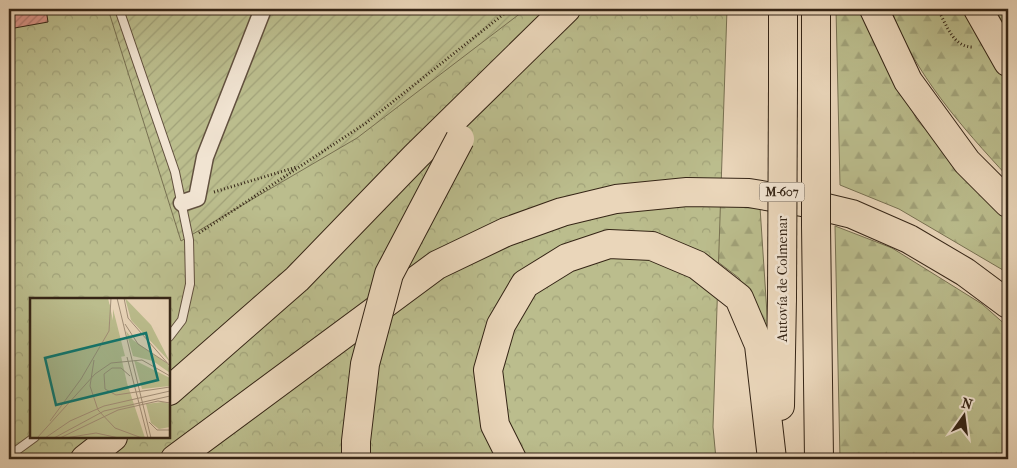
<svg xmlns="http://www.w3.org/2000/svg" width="1017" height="468" viewBox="0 0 1017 468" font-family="'IM FELL French Canon',serif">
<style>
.forest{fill:url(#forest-firs);stroke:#787152}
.park{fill:url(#park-crowns);stroke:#787152;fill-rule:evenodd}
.garden{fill:url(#garden-furrows);stroke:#787152}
.building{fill:url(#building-hatch);stroke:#352516}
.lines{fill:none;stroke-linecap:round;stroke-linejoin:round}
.lane-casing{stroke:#62513f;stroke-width:10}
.street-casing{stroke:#62513f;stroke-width:19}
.highway-casing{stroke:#352516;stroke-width:30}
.path{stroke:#352516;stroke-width:3;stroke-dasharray:1 2.5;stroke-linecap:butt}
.lane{stroke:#f1e4d2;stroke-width:8}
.street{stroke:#f1e4d2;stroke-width:16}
.highway{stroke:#ead6ba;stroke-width:28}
.highway-bridge-casing{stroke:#352516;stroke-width:30;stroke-linecap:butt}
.highway-bridge{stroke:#ead6ba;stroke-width:28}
.labels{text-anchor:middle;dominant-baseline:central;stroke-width:5;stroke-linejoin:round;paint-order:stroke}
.shield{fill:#f1e4d2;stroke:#6d5e4e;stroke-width:1}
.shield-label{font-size:12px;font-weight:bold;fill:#352516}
.street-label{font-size:14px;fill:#352516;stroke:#f1e4d2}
.inset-road{fill:none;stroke:#a28f78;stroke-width:1}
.view{fill:#0f766e;fill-opacity:0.15;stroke:#0f766e;stroke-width:2.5}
.inset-edge{fill:none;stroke:#352516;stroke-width:2.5}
</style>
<defs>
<pattern id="forest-firs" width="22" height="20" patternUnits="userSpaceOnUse" patternTransform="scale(1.25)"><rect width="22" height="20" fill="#bbbd8d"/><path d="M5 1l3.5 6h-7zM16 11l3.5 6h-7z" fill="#a1a279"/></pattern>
<pattern id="park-crowns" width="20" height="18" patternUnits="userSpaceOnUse" patternTransform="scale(1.25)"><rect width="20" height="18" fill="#bbbd8d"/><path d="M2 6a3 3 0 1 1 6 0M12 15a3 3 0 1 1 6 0" fill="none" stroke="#a1a279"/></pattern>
<pattern id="garden-furrows" width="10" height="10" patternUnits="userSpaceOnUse" patternTransform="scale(1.25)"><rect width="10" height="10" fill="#bbbd8d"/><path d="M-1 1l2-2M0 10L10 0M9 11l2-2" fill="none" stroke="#a1a279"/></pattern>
<pattern id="building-hatch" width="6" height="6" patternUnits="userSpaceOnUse" patternTransform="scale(1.25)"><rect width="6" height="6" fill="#db968a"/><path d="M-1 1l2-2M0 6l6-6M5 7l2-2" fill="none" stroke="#b27a70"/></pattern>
</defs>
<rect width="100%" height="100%" fill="#ead6ba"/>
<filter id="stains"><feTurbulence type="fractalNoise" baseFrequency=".004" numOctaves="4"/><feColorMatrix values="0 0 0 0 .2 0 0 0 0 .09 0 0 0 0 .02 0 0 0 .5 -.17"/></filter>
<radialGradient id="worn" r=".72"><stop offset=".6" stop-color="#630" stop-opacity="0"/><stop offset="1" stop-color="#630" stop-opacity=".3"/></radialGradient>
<g class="forest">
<polygon points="836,9 864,9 873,32 917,120 1008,221 1008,273 899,209 840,185"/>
<path d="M 891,9 L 966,9 L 1008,80 L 1008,177 C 962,127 914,74 891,9 Z"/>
<polygon points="995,9 1008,9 1008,32"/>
<polygon points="721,206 760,207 768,329 739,278 705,252 609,219"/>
<polygon points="835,226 892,248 982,304 1008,327 1008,459 840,459"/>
</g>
<path class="park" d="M 9,9 L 727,9 L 713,427 L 716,459 L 9,459 ZM 31,299 L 169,299 L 169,437 L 31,437 Z"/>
<polygon class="garden" points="108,9 526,9 357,138 181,241"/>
<polygon class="building" points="9,9 46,9 48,22 9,29"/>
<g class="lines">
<g class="lane-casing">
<g id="lane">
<polyline points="119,9 175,172 189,240 190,284 182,320 169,337"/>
<polyline points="9,456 35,437"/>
</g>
</g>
<g class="street-casing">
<polyline id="street" points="182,203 197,198 205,157 263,9"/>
</g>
<g class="highway-casing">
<g id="highway">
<polyline points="816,9 816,93"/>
<polyline points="874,9 908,81 967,162 1008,203"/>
<polyline points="978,9 1008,62"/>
<polyline points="783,86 783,9"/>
<polyline points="816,225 819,459"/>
<polyline points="169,391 297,279 416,156 566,9"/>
<polyline points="780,406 782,298"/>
<polyline points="85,459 113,437"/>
<polyline points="175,459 437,265 506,232 562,212 616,199 687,192 749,193 802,202 852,214 909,239 965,272 1008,304"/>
<polyline points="512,459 495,425 488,370 501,325 525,284 567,258 609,244 652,246 697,265 739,298 759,345 772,459"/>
</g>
</g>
<g class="path">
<path d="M 938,9 C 946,24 953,48 974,47"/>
<polyline points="214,192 297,167"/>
<polyline points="199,233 366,123 510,9"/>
</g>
<use href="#lane" class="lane"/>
<use href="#street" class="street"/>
<use href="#highway" class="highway"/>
<g class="highway-bridge-casing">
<g id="highway-bridge">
<polyline points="816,93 816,225"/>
<polyline points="782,298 783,86"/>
<polyline points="356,459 356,441 365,364 389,274 460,139"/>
</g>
</g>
<use href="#highway-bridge" class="highway-bridge"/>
</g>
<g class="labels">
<rect class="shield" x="759.5" y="182.5" width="45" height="19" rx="4"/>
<g class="shield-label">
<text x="782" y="192">M-607</text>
</g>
<g class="street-label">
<text transform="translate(782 279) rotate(-90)">Autovía de Colmenar</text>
</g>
</g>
<g transform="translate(30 298)">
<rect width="140" height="140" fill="#ead6ba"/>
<path d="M 95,0 L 121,27 L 140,64 L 101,22 ZM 83,11 L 95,58 L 90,59 L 83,28 ZM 96,33 L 103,42 L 138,66 L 140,75 L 123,63 L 103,58 ZM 104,62 L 140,80 L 140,88 L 112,91 ZM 133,104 L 140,106 L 140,129 L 129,131 L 121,125 L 116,106 Z" fill="#bbbd8d"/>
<path d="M 0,0 L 78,0 L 97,85 L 115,140 L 0,140 Z" fill="#bbbd8d"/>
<path d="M 30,0 L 32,6 L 74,2 L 80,7 L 78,30 L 68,47 L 39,80 L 18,47 L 8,37 L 6,27 L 0,28 L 1,0 Z" fill="#bbbd8d"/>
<path class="inset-road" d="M 87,0 L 121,140M 94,0 L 98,20 L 140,68M 95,26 L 108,46 L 137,65M 97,59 L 118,140M 64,62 L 60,88 L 68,112 L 85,130 L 112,140M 100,78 L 91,70 L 82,70 L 74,76 L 75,91 L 86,97 L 140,89M 20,123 L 51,81 L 79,33 L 81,0M 119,124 L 127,132 L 140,132M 7,140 L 65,76 L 81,65 L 112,62 L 140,78M 15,140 L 40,123 L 74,108 L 140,93M 24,140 L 74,113 L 140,98M 30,140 L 88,112 L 128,103 L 140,105M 35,140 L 66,135 L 89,140"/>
<path class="view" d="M 116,35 L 128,82 L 26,107 L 15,60 Z"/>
<rect width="140" height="140" class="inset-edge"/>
</g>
<rect width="1017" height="468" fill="none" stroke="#ead6ba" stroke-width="30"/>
<rect x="10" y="10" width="997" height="448" fill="none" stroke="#352516" stroke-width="2.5"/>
<rect x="15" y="15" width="987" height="438" fill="none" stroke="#352516"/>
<g transform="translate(964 416) rotate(14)" stroke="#f1e4d2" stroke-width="4" paint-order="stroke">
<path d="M0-4L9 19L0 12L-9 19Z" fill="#352516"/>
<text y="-8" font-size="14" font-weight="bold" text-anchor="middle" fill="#352516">N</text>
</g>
<rect width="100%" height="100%" filter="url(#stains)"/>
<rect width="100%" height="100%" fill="url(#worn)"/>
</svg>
